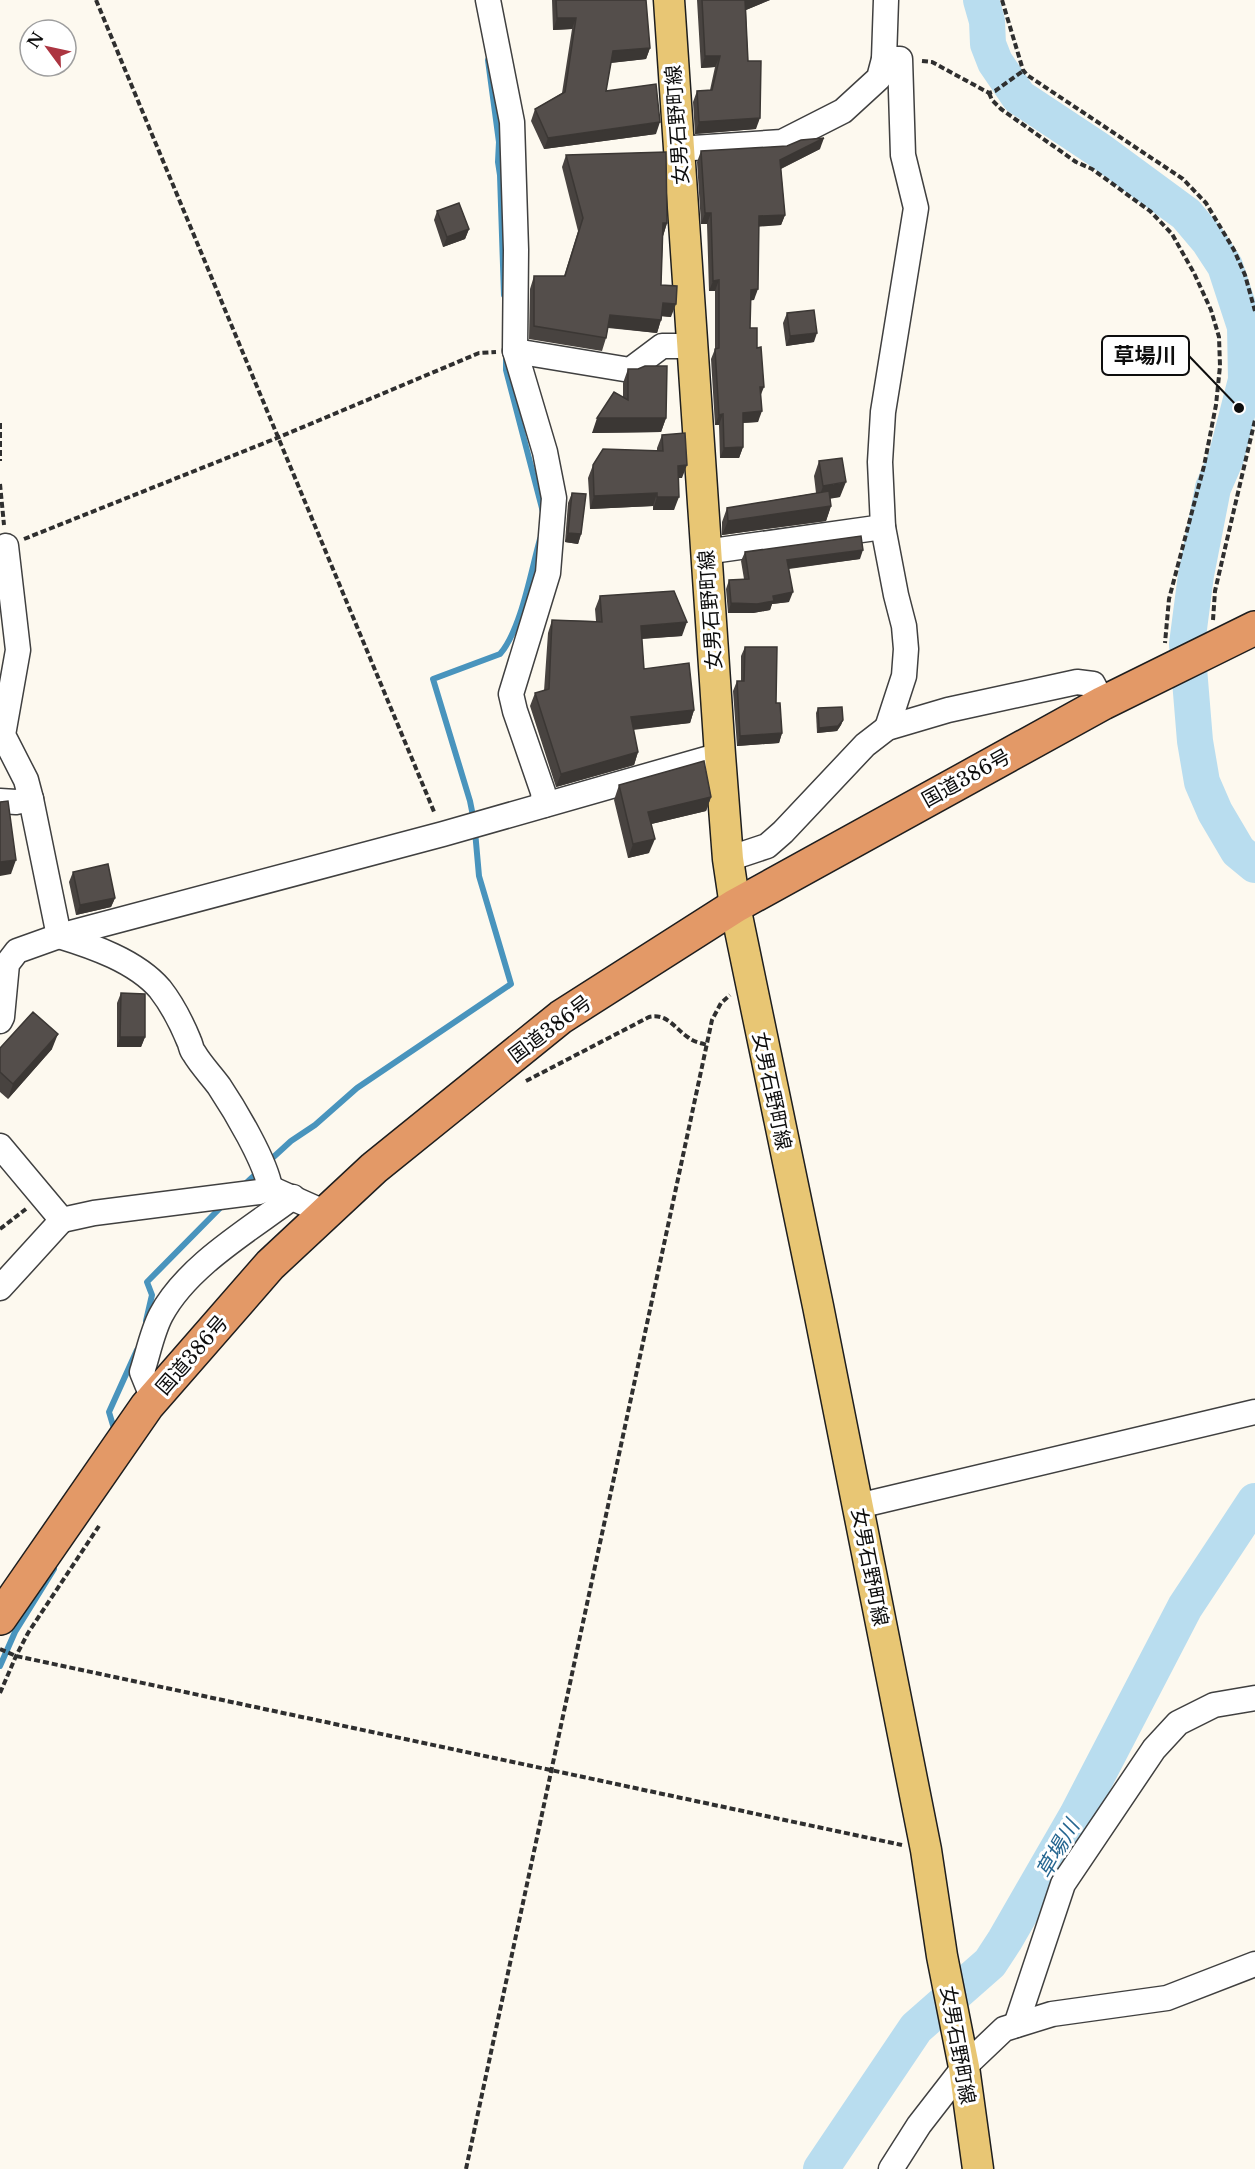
<svg xmlns="http://www.w3.org/2000/svg" width="1255" height="2169" viewBox="0 0 1255 2169" font-family="'Libre Baskerville','Noto Sans JP',serif">
<style>
.lines{fill:none;stroke-linecap:round;stroke-linejoin:round}
.stream{stroke:#4994bd;stroke-width:6}
.river{stroke:#b9ddef;stroke-width:36}
.minor-casing{stroke:#404040;stroke-width:27}
.major-casing{stroke:#1e1e1e;stroke-width:33}
.highway-casing{stroke:#1e1e1e;stroke-width:36}
.path{stroke:#2f2f2f;stroke-width:4;stroke-dasharray:6 3;stroke-linecap:butt}
.minor{stroke:#fff;stroke-width:24}
.major{stroke:#e8c674;stroke-width:30}
.highway{stroke:#e39967;stroke-width:33}
.wall{fill:#484340}
.shaded-wall{fill:#3b3734}
.building{fill:#544e4b;stroke:#3b3734;stroke-width:1.5}
.labels{text-anchor:middle;dominant-baseline:central;stroke-width:6;stroke-linejoin:round;paint-order:stroke}
.street-label{font-size:20px;fill:#0d0d0d;stroke:#fff}
.water-label{font-size:21px;font-style:italic;fill:#256690;stroke:#fff}
.leader{fill:none;stroke:#0d0d0d;stroke-width:2}
.callout-dot{fill:#0d0d0d;stroke:#fff;stroke-width:2}
.callout{fill:#fff;stroke:#0d0d0d;stroke-width:2}
.callout-label{font-size:21px;text-anchor:middle;font-weight:bold;fill:#0d0d0d}
</style>
<rect width="100%" height="100%" fill="#fdf9ef"/>
<g class="lines">
<g class="stream">
<polyline points="488,60 499,142 498,162 500,175 504,295"/>
<polyline points="506,356 506,370 543,512"/>
<path d="M 474,821 L 470,801 L 433,679 L 500,654 C 521,630 531,571 540,539"/>
<polyline points="267,1163 291,1141 315,1125 357,1088 511,984 479,876 475,831"/>
<polyline points="243,1186 260,1170"/>
<polyline points="146,1321 152,1295 147,1282 223,1205"/>
<polyline points="115,1432 109,1412 137,1350"/>
<polyline points="0,1666 15,1632 54,1569"/>
</g>
<g class="river">
<polyline points="981,0 987,21 988,44 995,62 1019,97 1099,150 1186,214 1208,240 1225,266 1245,327 1246,380 1226,458 1213,488 1196,575 1187,644 1195,741 1202,782 1215,812 1238,851 1255,865"/>
<polyline points="821,2169 916,2028 990,1963 1005,1940 1077,1815 1185,1607 1255,1501"/>
</g>
<g class="minor-casing">
<g id="minor">
<polyline points="488,0 512,122 516,250 515,351 545,452 554,498 548,573 511,694 515,711 543,792 544,805"/>
<polyline points="884,59 900,59 903,155 916,208 883,412 880,462 883,527 896,595 904,626 906,649 904,676 887,728"/>
<polyline points="678,149 782,142 843,111 879,78 884,59 886,0"/>
<polyline points="515,351 630,370 662,346 691,346"/>
<polyline points="6,546 18,650 3,735 26,780 31,799 59,936"/>
<polyline points="705,552 883,527"/>
<polyline points="0,801 16,802 31,799"/>
<polyline points="728,859 767,846 783,832 865,745 887,728 948,710 1077,682 1093,684 1103,703"/>
<path d="M 59,936 C 92,946 136,961 160,989 C 171,1003 182,1024 189,1041 C 191,1045 191,1050 194,1053 C 201,1065 211,1075 219,1086 C 235,1110 266,1162 270,1188"/>
<polyline points="0,1021 2,1017 7,964 17,951 59,936 443,834 720,755"/>
<polyline points="0,1146 62,1220 0,1288"/>
<polyline points="62,1220 94,1213 259,1192 270,1188 326,1213"/>
<path d="M 153,1399 L 142,1372 C 148,1354 152,1332 161,1315 C 187,1266 249,1230 293,1197"/>
<polyline points="858,1506 1255,1412"/>
<polyline points="1016,2025 1063,1884 1154,1749 1178,1723 1214,1705 1255,1698"/>
<polyline points="891,2169 919,2125 964,2067 1004,2029 1052,2014 1167,1998 1255,1964"/>
</g>
</g>
<g class="major-casing">
<polyline id="major" points="669,0 720,755 728,859 735,906 818,1306 926,1850 942,1956 964,2067 978,2169"/>
</g>
<g class="highway-casing">
<polyline id="highway" points="0,1618 147,1406 270,1265 374,1168 561,1017 735,906 1103,703 1255,628"/>
</g>
<g class="path">
<polyline points="96,0 435,814"/>
<polyline points="1002,0 1023,70 1027,75 1183,179 1206,203 1234,250 1245,275 1255,311"/>
<polyline points="922,61 932,62 989,93 995,91 1023,71"/>
<polyline points="989,93 992,100 1001,109 1076,162 1092,169 1150,211 1172,234 1194,273 1211,310 1219,337 1220,366 1216,405 1204,466 1169,599 1165,643"/>
<polyline points="0,423 0,461"/>
<polyline points="0,484 4,525"/>
<polyline points="24,539 277,438 479,353 496,352"/>
<polyline points="1213,620 1215,591 1255,420"/>
<path d="M 526,1081 L 649,1017 C 668,1013 675,1029 689,1038 C 694,1042 701,1043 707,1045"/>
<polyline points="0,1229 26,1209"/>
<polyline points="0,1649 16,1656 902,1845"/>
<polyline points="0,1693 16,1656 28,1633 99,1526"/>
<polyline points="466,2169 712,1020 721,1003 730,995"/>
</g>
<use href="#minor" class="minor"/>
<use href="#major" class="major"/>
<use href="#highway" class="highway"/>
</g>
<g class="wall">
<polygon points="552,0 640,0 650,48 646,59 611,63 606,91 656,134 544,149 531,121 535,109 562,93 572,29 553,30"/>
<polygon points="697,0 770,0 746,10 748,61 756,129 695,134 693,102 697,91 710,90 715,67 701,68"/>
<polygon points="820,149 781,169 785,215 781,225 759,226 754,300 750,300 750,328 757,348 761,395 758,422 743,423 743,447 739,458 720,458 719,425 715,425 711,359 715,349 715,291 709,291 707,224 701,224 697,162 701,151"/>
<polygon points="566,155 667,223 663,236 661,285 671,317 662,316 657,333 608,328 606,338 602,351 529,339 530,289 534,276 564,276 578,231 562,167"/>
<polygon points="437,211 469,229 465,239 443,247 434,220"/>
<polygon points="787,313 814,342 786,346 783,323"/>
<polygon points="628,369 638,369 666,418 661,432 592,433 623,397 623,383"/>
<polygon points="662,435 682,478 678,478 674,510 653,510 653,506 590,509 588,478 593,465 657,451 657,448"/>
<polygon points="819,461 840,497 830,498 831,506 826,521 722,535 722,522 727,508 816,493 814,476"/>
<polygon points="572,493 581,534 578,544 565,542 568,503"/>
<polygon points="745,552 860,559 789,569 789,602 772,604 770,610 753,613 728,613 726,589 729,580 744,579 741,561"/>
<polygon points="600,596 682,636 642,639 644,669 694,710 690,723 633,730 638,752 634,765 556,787 530,706 535,693 544,691 548,633 552,620 596,621 595,609"/>
<polygon points="745,647 776,703 782,733 779,743 737,746 733,691 737,681 741,681 741,656"/>
<polygon points="818,708 843,720 841,725 837,731 817,733 816,713"/>
<polygon points="619,785 711,797 706,811 651,824 649,853 628,858 614,800"/>
<polygon points="73,872 115,898 111,907 76,915 69,882"/>
<polygon points="121,993 145,1037 141,1047 117,1047 117,1003"/>
<polygon points="0,1048 52,1049 8,1099 0,1092"/>
</g>
<g class="shaded-wall">
<polygon points="745,0 770,0 741,12"/>
<polygon points="557,18 576,18 572,29 553,30"/>
<polygon points="650,48 646,59 609,63 613,51"/>
<polygon points="705,56 720,56 715,67 701,68"/>
<polygon points="760,118 756,129 695,134 699,122"/>
<polygon points="660,122 656,134 544,149 548,138"/>
<polygon points="824,138 820,149 776,171 780,160"/>
<polygon points="705,213 711,213 707,224 701,224"/>
<polygon points="785,215 781,225 755,227 759,216"/>
<polygon points="663,223 667,223 663,236"/>
<polygon points="469,229 465,239 443,247 447,237"/>
<polygon points="719,280 715,291 709,291 713,281"/>
<polygon points="758,289 754,300 747,301 751,290"/>
<polygon points="663,303 676,304 671,317 659,316"/>
<polygon points="610,315 661,320 657,333 605,327"/>
<polygon points="817,333 814,342 786,346 790,336"/>
<polygon points="760,387 764,387 760,397"/>
<polygon points="762,411 758,422 739,423 743,413"/>
<polygon points="723,414 719,425 715,425 719,415"/>
<polygon points="597,418 666,418 661,432 592,433"/>
<polygon points="743,447 739,458 720,458 724,448"/>
<polygon points="687,465 682,478 673,478 678,466"/>
<polygon points="846,482 840,497 818,501 823,486"/>
<polygon points="657,493 653,506 590,509 594,496"/>
<polygon points="657,497 679,497 674,510 653,510"/>
<polygon points="831,506 826,521 722,535 728,521"/>
<polygon points="568,533 581,534 578,544 565,542"/>
<polygon points="863,550 860,559 784,569 787,560"/>
<polygon points="793,592 789,602 772,604 770,610 753,613 728,613 731,603"/>
<polygon points="687,622 682,636 636,639 641,626"/>
<polygon points="694,710 690,723 626,730 631,717"/>
<polygon points="843,720 841,725 837,731 817,733 819,728"/>
<polygon points="782,733 779,743 737,746 740,736"/>
<polygon points="638,752 634,765 556,787 561,774"/>
<polygon points="711,797 706,811 643,826 648,812"/>
<polygon points="655,839 649,853 628,858 633,844"/>
<polygon points="16,860 11,874 0,876 0,862"/>
<polygon points="115,898 111,907 76,915 80,905"/>
<polygon points="58,1034 52,1049 8,1099 13,1084"/>
<polygon points="120,1037 145,1037 141,1047 117,1047"/>
</g>
<g class="building">
<polygon points="556,0 646,0 650,48 613,51 606,91 656,84 660,122 548,138 535,109 565,92 576,18 557,18"/>
<polygon points="702,0 746,0 745,0 748,61 761,61 760,118 699,122 697,91 712,90 720,56 705,56"/>
<polygon points="824,138 780,160 785,215 759,216 758,289 751,290 750,328 757,328 757,348 761,347 764,387 760,387 762,411 743,413 743,447 724,448 723,414 719,415 715,349 719,348 719,280 713,281 711,213 705,213 701,151 787,146 801,140"/>
<polygon points="666,152 667,223 663,223 661,285 677,286 676,304 663,303 661,320 610,315 606,338 534,326 534,276 565,276 583,218 566,155"/>
<polygon points="459,203 469,229 447,237 437,211"/>
<polygon points="814,310 817,333 790,336 787,313"/>
<polygon points="645,366 667,366 666,418 597,418 614,392 628,400 628,369 638,369"/>
<polygon points="685,433 687,465 678,466 679,497 657,497 657,493 594,496 593,465 603,449 663,451 662,435"/>
<polygon points="842,458 846,482 823,486 819,461"/>
<polygon points="829,491 831,506 728,521 727,508"/>
<polygon points="572,493 586,494 581,534 568,533"/>
<polygon points="861,536 863,550 787,560 793,592 773,596 774,601 757,604 731,603 729,580 749,579 745,552"/>
<polygon points="674,591 687,622 641,626 644,669 689,663 694,710 631,717 638,752 561,774 535,693 549,689 552,620 602,622 600,596"/>
<polygon points="745,647 777,647 776,703 780,703 782,733 740,736 737,681 744,681"/>
<polygon points="842,707 843,720 838,726 819,728 818,708"/>
<polygon points="704,761 711,797 648,812 655,839 633,844 619,785"/>
<polygon points="8,801 16,860 0,862 0,802"/>
<polygon points="108,864 115,898 80,905 73,872"/>
<polygon points="121,993 145,994 145,1037 120,1037"/>
<polygon points="33,1012 58,1034 13,1084 0,1072 0,1048"/>
</g>
<g class="labels">
<g class="street-label">
<text transform="translate(677 125) rotate(-94)">女男石野町線</text>
<text transform="translate(710 610) rotate(-94)">女男石野町線</text>
<text transform="translate(966 778) rotate(-29)">国道386号</text>
<text transform="translate(550 1029) rotate(-37)">国道386号</text>
<text transform="translate(772 1091) rotate(78)">女男石野町線</text>
<text transform="translate(192 1355) rotate(-49)">国道386号</text>
<text transform="translate(870 1567) rotate(79)">女男石野町線</text>
<text transform="translate(958 2045) rotate(80)">女男石野町線</text>
</g>
<g class="water-label">
<text transform="translate(1058 1849) rotate(-60)">草場川</text>
</g>
</g>
<path class="leader" d="M1239 408L1189 356"/>
<circle class="callout-dot" cx="1239" cy="408" r="6"/>
<rect class="callout" x="1102" y="336" width="87" height="39" rx="6"/>
<g class="callout-label">
<text x="1145" y="363">草場川</text>
</g>
<g transform="translate(48 48) rotate(303)"><circle r="28" fill="#ffffff" stroke="#9e9e9e" stroke-width="1.5"/>
<path d="M0-4.5L10 22L0 15L-10 22Z" fill="#ac3541"/>
<text y="-9" font-size="16" font-weight="bold" text-anchor="middle" fill="#0d0d0d">N</text>
</g>
</svg>
